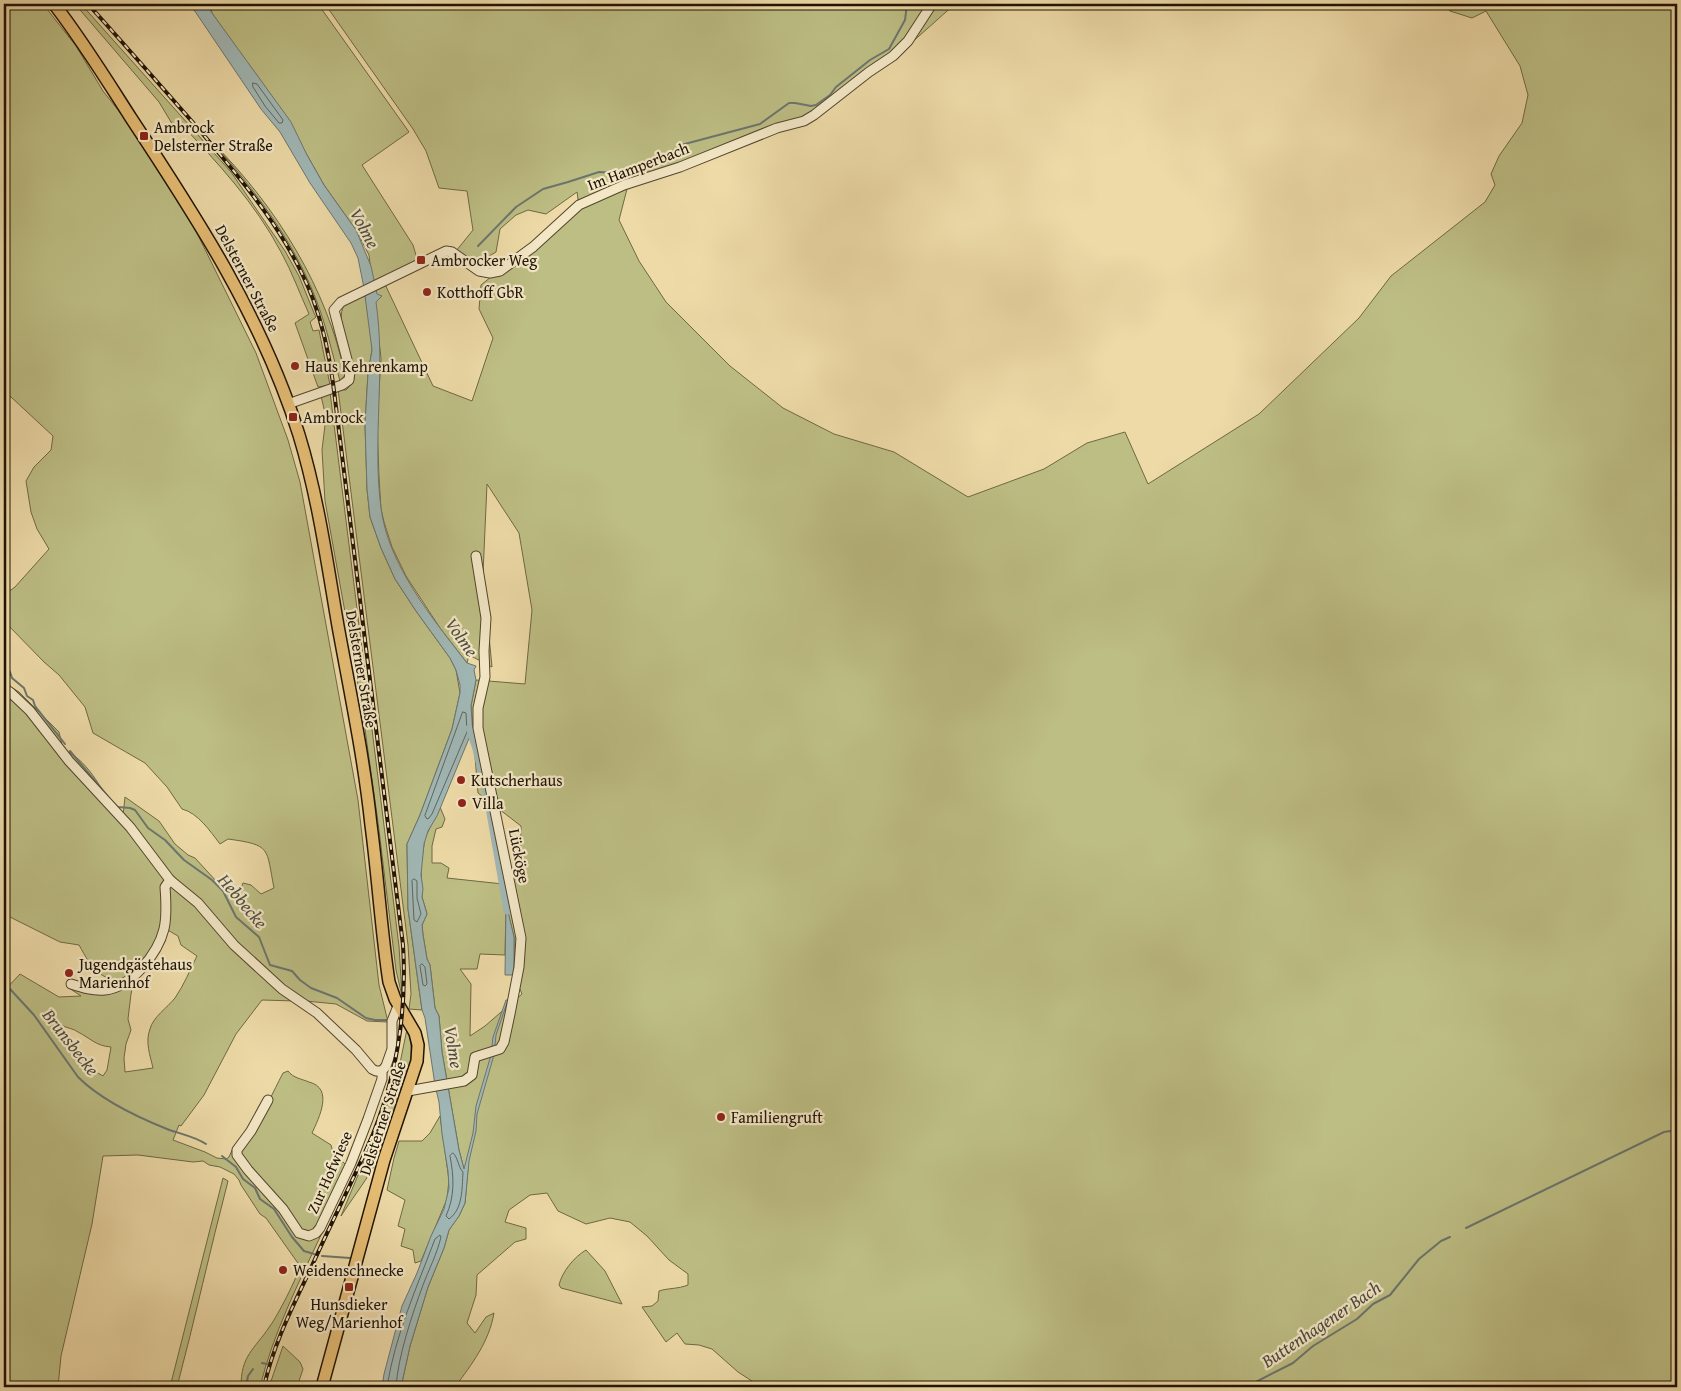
<svg xmlns="http://www.w3.org/2000/svg" width="1681" height="1391" viewBox="0 0 1681 1391" font-family="'Gentium Book Plus',serif">
<style>
.green{fill:#bdbe84;stroke:#6e6844;fill-rule:evenodd}
.water{fill:#a0b7b5;stroke:#6c756e}
.lines{fill:none;stroke-linecap:round;stroke-linejoin:round}
.shore{stroke:#60655c;stroke-width:1}
.stream{stroke:#6c756e;stroke-width:2}
.canal{stroke:#a0b7b5;stroke-width:7}
.minor-casing{stroke:#52452d;stroke-width:11}
.major-casing{stroke:#1f1304;stroke-width:14}
.minor{stroke:#f3e7c6;stroke-width:9}
.major{stroke:#e6bd74;stroke-width:11}
.rail-casing{stroke:#1f1304;stroke-width:4}
.rail{stroke:#f3e7c6;stroke-width:2;stroke-dasharray:5.5;stroke-linecap:butt}
.poi-dot{fill:#8f2418;stroke:#f3e7c6;stroke-width:2}
.labels{text-anchor:middle;dominant-baseline:central;stroke-width:4.5;stroke-linejoin:round;paint-order:stroke}
.poi-label{font-size:16px;fill:#1f1304;stroke:#f3e7c6;text-anchor:start}
.street-label{font-size:16px;fill:#1f1304;stroke:#f3e7c6}
.water-label{font-size:18px;font-style:italic;fill:#4c4c42;stroke:#f3e7c6}
</style>
<rect width="100%" height="100%" fill="#eddaa7"/>
<filter id="stains"><feTurbulence type="fractalNoise" baseFrequency=".004" numOctaves="4"/><feColorMatrix values="0 0 0 0 .2 0 0 0 0 .09 0 0 0 0 .02 0 0 0 .5 -.17"/></filter>
<radialGradient id="worn" r=".72"><stop offset=".6" stop-color="#630" stop-opacity="0"/><stop offset="1" stop-color="#630" stop-opacity=".3"/></radialGradient>
<g class="green">
<path d="M 4,4 L 43,4 L 76,46 L 103,91 L 122,115 L 192,223 L 256,353 L 288,440 L 300,482 L 358,800 L 379,985 L 388,1022 L 367,1021 L 336,1004 L 306,1001 L 283,987 L 223,930 L 199,901 L 171,877 L 162,886 L 163,904 L 162,927 L 154,945 L 135,974 L 131,994 L 128,1019 L 131,1030 L 126,1044 L 124,1058 L 125,1072 L 153,1068 C 150,1055 145,1042 150,1029 C 153,1017 167,1008 175,998 C 184,985 190,970 197,956 L 181,945 L 178,936 L 166,929 L 169,906 L 168,887 L 170,884 C 190,896 202,914 217,931 C 239,954 269,983 296,1001 L 262,1000 L 236,1034 L 204,1095 L 181,1126 L 179,1125 L 173,1140 L 205,1152 L 217,1158 L 226,1159 L 229,1157 L 233,1148 L 237,1153 L 237,1150 C 241,1143 247,1137 251,1131 C 264,1113 273,1092 283,1073 L 288,1071 C 293,1078 302,1079 309,1082 C 334,1088 319,1118 312,1133 L 331,1145 L 335,1159 L 343,1162 L 347,1166 L 320,1227 L 321,1235 C 298,1284 273,1334 260,1387 L 241,1387 C 241,1355 254,1350 270,1326 C 278,1315 297,1278 300,1266 L 266,1218 L 260,1214 L 241,1185 L 239,1180 L 234,1174 L 220,1167 L 209,1165 L 203,1161 L 193,1162 L 138,1155 L 103,1156 L 92,1224 L 61,1356 L 58,1387 L 4,1387 L 4,991 L 20,974 L 59,997 L 81,996 L 69,988 L 71,984 C 88,990 105,994 121,984 C 94,973 93,970 79,945 L 60,942 L 4,914 L 4,683 L 19,692 L 59,732 L 63,749 C 94,764 100,794 123,816 L 125,797 L 159,821 L 175,844 L 188,855 L 195,858 L 217,882 L 233,889 L 238,896 L 243,883 L 251,885 L 261,894 L 274,888 C 266,848 272,845 228,839 L 220,844 C 210,831 198,813 182,809 L 167,787 L 145,763 L 93,733 L 85,707 L 59,675 L 44,662 L 4,621 L 4,595 L 15,587 L 49,549 L 37,529 L 31,512 L 26,481 L 34,467 L 51,450 L 53,436 L 11,397 L 4,393 ZM 63,1026 C 68,1028 74,1029 78,1032 C 90,1038 96,1046 111,1047 L 107,1070 L 103,1076 C 84,1066 73,1052 65,1032 L 57,1032 Z"/>
<path d="M 75,4 L 81,4 L 231,172 L 285,251 L 299,276 L 314,313 L 316,317 L 310,322 L 313,331 L 319,330 L 330,385 L 318,387 L 295,323 L 309,314 C 300,294 292,272 281,252 C 255,203 218,163 180,123 L 174,127 L 159,102 Z"/>
<path d="M 210,4 L 318,4 L 409,132 L 362,165 L 413,245 L 418,262 L 383,280 L 433,386 L 472,401 L 493,338 L 479,309 L 481,285 L 579,206 L 577,192 L 546,214 L 528,210 L 516,215 L 500,229 L 496,252 L 474,265 L 456,251 L 473,230 L 467,191 L 439,188 L 426,151 L 413,129 L 325,4 L 955,4 C 922,33 890,64 852,88 C 783,134 705,162 627,189 L 619,220 L 639,261 L 666,302 L 730,366 L 783,408 L 834,434 L 894,452 L 968,497 L 1044,469 L 1087,443 L 1125,432 L 1148,484 L 1259,414 L 1359,318 L 1391,276 L 1485,202 L 1495,185 L 1491,174 L 1499,156 L 1522,123 L 1528,95 L 1520,66 L 1486,11 L 1472,18 L 1450,11 L 1442,4 L 1677,4 L 1677,1387 L 768,1387 L 755,1383 L 738,1372 L 712,1349 L 699,1345 L 685,1344 L 677,1333 L 666,1342 L 642,1307 L 652,1306 L 658,1301 L 659,1291 C 668,1288 678,1289 688,1285 L 688,1274 L 669,1260 L 647,1236 L 630,1222 L 610,1218 L 586,1224 L 558,1211 L 547,1193 L 530,1195 L 509,1210 L 505,1222 L 526,1228 L 526,1239 L 515,1242 L 477,1275 L 476,1295 L 467,1323 L 475,1333 L 486,1317 L 494,1313 C 489,1342 472,1364 455,1387 L 401,1387 L 410,1346 L 428,1287 L 444,1248 L 449,1230 L 459,1216 L 465,1203 L 468,1168 L 464,1169 L 459,1150 L 442,1052 L 439,1016 L 435,1008 L 430,965 L 427,959 L 423,935 L 422,925 L 427,914 L 422,897 L 421,865 L 425,838 L 440,807 L 445,819 L 442,827 L 436,829 L 432,846 L 432,863 L 441,863 L 449,868 L 447,878 L 503,884 L 520,874 L 521,826 L 478,793 L 472,720 L 471,706 L 476,680 L 525,684 L 532,610 L 519,533 L 487,484 L 483,574 L 492,667 L 469,655 L 467,663 L 440,628 L 406,576 L 392,547 L 384,522 L 381,509 L 379,477 L 377,423 L 381,358 L 369,255 L 356,230 L 324,185 L 307,155 L 212,13 ZM 506,905 L 514,937 L 514,975 L 522,994 L 485,1026 L 470,1036 L 471,984 L 460,969 L 477,969 L 480,954 L 505,955 Z"/>
<path d="M 215,145 C 277,208 327,288 345,375 L 340,381 C 332,353 326,324 315,297 C 293,240 255,191 215,145 Z"/>
<path d="M 365,295 L 371,330 L 372,350 L 368,373 L 365,424 L 367,489 L 370,517 L 381,548 L 395,579 L 416,611 L 450,658 L 456,670 L 460,693 L 452,729 L 420,815 L 407,844 L 408,909 L 422,1010 L 409,1009 L 411,994 L 408,945 L 338,389 L 346,390 L 353,383 L 355,374 C 351,359 335,318 344,306 C 349,300 358,298 365,295 Z"/>
<polygon points="330,392 399,946 402,996 396,970 378,822 361,701 325,501 322,450 326,417 321,396"/>
<path d="M 407,1029 C 421,1064 397,1103 385,1135 C 381,1146 378,1158 373,1168 C 363,1185 351,1200 341,1216 L 390,1098 L 399,1068 Z"/>
<polygon points="440,1116 449,1180 447,1199 421,1261 415,1263 413,1250 401,1246 405,1229 398,1226 405,1200 387,1190 394,1158 399,1141 422,1141 430,1133"/>
<path d="M 223,1178 L 228,1181 C 210,1250 195,1319 177,1387 L 170,1387 Z"/>
<path d="M 586,1250 L 605,1271 L 622,1304 L 561,1288 L 559,1285 C 562,1272 574,1257 586,1250 Z"/>
<polygon points="283,1346 300,1362 303,1369 299,1381 302,1387 269,1387"/>
</g>
<g class="water">
<path d="M 190,4 L 207,4 L 212,13 L 291,122 L 307,155 L 324,185 L 356,230 L 371,266 L 377,294 L 382,296 L 376,302 C 386,370 372,439 381,508 C 388,565 433,619 467,663 L 476,666 L 474,670 L 476,680 L 471,706 L 473,735 L 470,736 L 437,816 L 428,831 L 424,844 L 421,875 L 423,889 L 422,897 L 427,914 L 422,925 L 423,935 L 427,959 L 430,965 L 435,1008 L 439,1016 L 442,1052 L 459,1150 L 464,1169 L 473,1133 L 476,1106 L 491,1055 L 493,1037 L 506,1000 L 508,1000 L 496,1035 L 494,1055 L 477,1114 L 476,1131 L 469,1161 L 465,1203 L 459,1216 L 449,1230 L 444,1248 L 428,1287 L 410,1346 L 401,1387 L 382,1387 L 384,1374 L 402,1306 L 417,1273 L 431,1236 L 444,1209 L 449,1188 L 448,1171 L 442,1134 L 439,1102 L 435,1085 L 425,1018 L 422,1010 L 408,909 L 407,844 L 420,815 L 452,729 L 460,693 L 460,685 L 456,670 L 450,658 L 416,611 L 395,579 L 381,548 L 370,517 L 367,489 L 365,424 L 368,373 L 372,350 L 364,288 L 358,258 L 351,243 L 310,183 L 280,132 L 261,109 Z"/>
<polygon points="506,903 514,937 514,975 505,975"/>
</g>
<g class="lines">
<g class="shore">
<polygon points="253,83 257,84 283,120 282,123 279,123 265,106 253,87"/>
<polygon points="463,712 466,713 467,732 432,814 429,818 427,819 425,816"/>
<polygon points="414,879 417,881 417,898 421,914 417,922 414,920 412,881"/>
<polygon points="422,964 425,967 427,984 425,986 423,985 420,966"/>
<path d="M 453,1153 C 458,1157 458,1167 463,1172 C 462,1188 463,1209 449,1219 L 446,1216 C 455,1196 454,1177 450,1156 Z"/>
<path d="M 387,1387 C 395,1335 417,1287 435,1239 L 440,1235 L 441,1237 C 437,1254 429,1269 423,1285 C 412,1315 398,1356 396,1387"/>
</g>
<g class="stream">
<polyline points="478,246 516,207 543,189 568,182 599,172 622,173 656,163 681,145 760,124 789,103 795,103 811,106 816,105 830,95 836,87 870,60 889,49 905,20 907,4"/>
<polyline points="4,666 10,672 12,678 24,688 27,696 33,700 35,706 65,744"/>
<polyline points="70,751 115,805 118,807 130,808 135,810 148,828 165,840 184,860 212,880 223,891 236,917 259,937 270,965 292,971 300,980 311,988 337,998 366,1018 375,1020 387,1020"/>
<path d="M 4,984 L 10,989 L 34,1015 L 78,1077 C 101,1100 137,1117 167,1129 C 180,1134 194,1136 206,1144"/>
<polyline points="222,1156 236,1167 243,1179 255,1188 260,1199 274,1209 292,1237 304,1251 314,1254"/>
<polyline points="1466,1228 1664,1132 1670,1131 1677,1132"/>
<polyline points="322,1256 350,1258"/>
<polyline points="262,1363 267,1364"/>
<polyline points="246,1387 248,1376 253,1369"/>
<polyline points="1246,1387 1293,1363 1313,1346 1357,1319 1373,1304 1390,1295 1419,1259 1441,1241 1450,1237"/>
</g>
<polyline class="canal" points="469,728 476,749 487,796 507,911"/>
<g class="minor-casing">
<g id="minor">
<polyline points="288,404 342,385 349,380 350,371 334,310 341,302 446,251 452,252 479,271 490,273 500,271 533,247 579,205 624,185 680,167 777,128 804,121 814,115 869,72 893,56 908,41 932,4"/>
<polyline points="4,688 11,693 30,711 69,761 130,827 170,880 198,903 234,945 282,989 317,1013 356,1050 372,1069 376,1071 382,1071"/>
<path d="M 71,984 C 83,988 93,991 105,990 C 132,987 158,953 164,929 C 167,916 166,900 165,887 L 170,880"/>
<polyline points="408,1091 464,1081 472,1075 475,1057 500,1049 504,1042 510,1014 519,967 521,938 478,728 478,708 485,677 484,651 486,618 476,556"/>
<polyline points="268,1100 251,1131 237,1150 237,1155 248,1170 283,1209 299,1233 309,1236 316,1233 320,1228 351,1163 368,1119 382,1079 382,1071 386,1066 392,1049 392,1021 398,1006"/>
</g>
</g>
<g class="major-casing">
<path id="major" d="M 54,4 C 82,40 106,79 131,118 C 197,218 263,319 299,435 C 318,497 327,562 338,626 C 350,692 364,758 371,825 C 378,877 381,930 389,982 L 395,999 L 415,1033 L 418,1045 L 417,1061 L 384,1160 L 322,1387"/>
</g>
<use href="#minor" class="minor"/>
<use href="#major" class="major"/>
<g class="rail-casing">
<path id="rail" d="M 88,4 C 124,44 160,85 196,126 C 241,179 288,233 313,299 C 323,326 329,354 333,383 L 403,945 C 407,1009 397,1074 373,1134 C 354,1179 331,1223 311,1268 C 293,1306 273,1345 264,1387"/>
</g>
<use href="#rail" class="rail"/>
</g>
<g class="poi-dot">
<rect x="139" y="131" width="10" height="10" rx="2.5"/>
<rect x="416" y="255" width="10" height="10" rx="2.5"/>
<circle cx="427" cy="292" r="5"/>
<circle cx="295" cy="366" r="5"/>
<rect x="288" y="412" width="10" height="10" rx="2.5"/>
<circle cx="461" cy="780" r="5"/>
<circle cx="462" cy="803" r="5"/>
<circle cx="69" cy="973" r="5"/>
<circle cx="721" cy="1117" r="5"/>
<circle cx="283" cy="1270" r="5"/>
<rect x="344" y="1282" width="10" height="10" rx="2.5"/>
</g>
<g class="labels">
<g class="poi-label">
<text x="154" y="127">Ambrock<tspan x="154" dy="18">Delsterner Straße</tspan></text>
<text x="431" y="260">Ambrocker Weg</text>
<text x="437" y="292">Kotthoff GbR</text>
<text x="305" y="366">Haus Kehrenkamp</text>
<text x="303" y="417">Ambrock</text>
<text x="471" y="780">Kutscherhaus</text>
<text x="472" y="803">Villa</text>
<text x="79" y="964">Jugendgästehaus<tspan x="79" dy="18">Marienhof</tspan></text>
<text x="731" y="1117">Familiengruft</text>
<text x="293" y="1270">Weidenschnecke</text>
<text x="349" y="1304" text-anchor="middle">Hunsdieker<tspan x="349" dy="18">Weg/Marienhof</tspan></text>
</g>
<g class="street-label">
<text transform="translate(638 166) rotate(-21)">Im Hamperbach</text>
<text transform="translate(248 278) rotate(62)">Delsterner Straße</text>
<text transform="translate(362 669) rotate(80)">Delsterner Straße</text>
<text transform="translate(520 856) rotate(79)">Lücköge</text>
<text transform="translate(382 1118) rotate(-72)">Delsterner Straße</text>
<text transform="translate(329 1172) rotate(-66)">Zur Hofwiese</text>
</g>
<g class="water-label">
<text transform="translate(365 228) rotate(62)">Volme</text>
<text transform="translate(462 637) rotate(55)">Volme</text>
<text transform="translate(243 901) rotate(50)">Hebbecke</text>
<text transform="translate(71 1042) rotate(52)">Brunsbecke</text>
<text transform="translate(454 1047) rotate(81)">Volme</text>
<text transform="translate(1321 1324) rotate(-34)">Buttenhagener Bach</text>
</g>
</g>
<rect width="1681" height="1391" fill="none" stroke="#eddaa7" stroke-width="20"/>
<rect x="5" y="5" width="1671" height="1381" fill="none" stroke="#1f1304" stroke-width="2.5"/>
<rect x="10" y="10" width="1661" height="1371" fill="none" stroke="#1f1304"/>
<rect width="100%" height="100%" filter="url(#stains)"/>
<rect width="100%" height="100%" fill="url(#worn)"/>
</svg>
